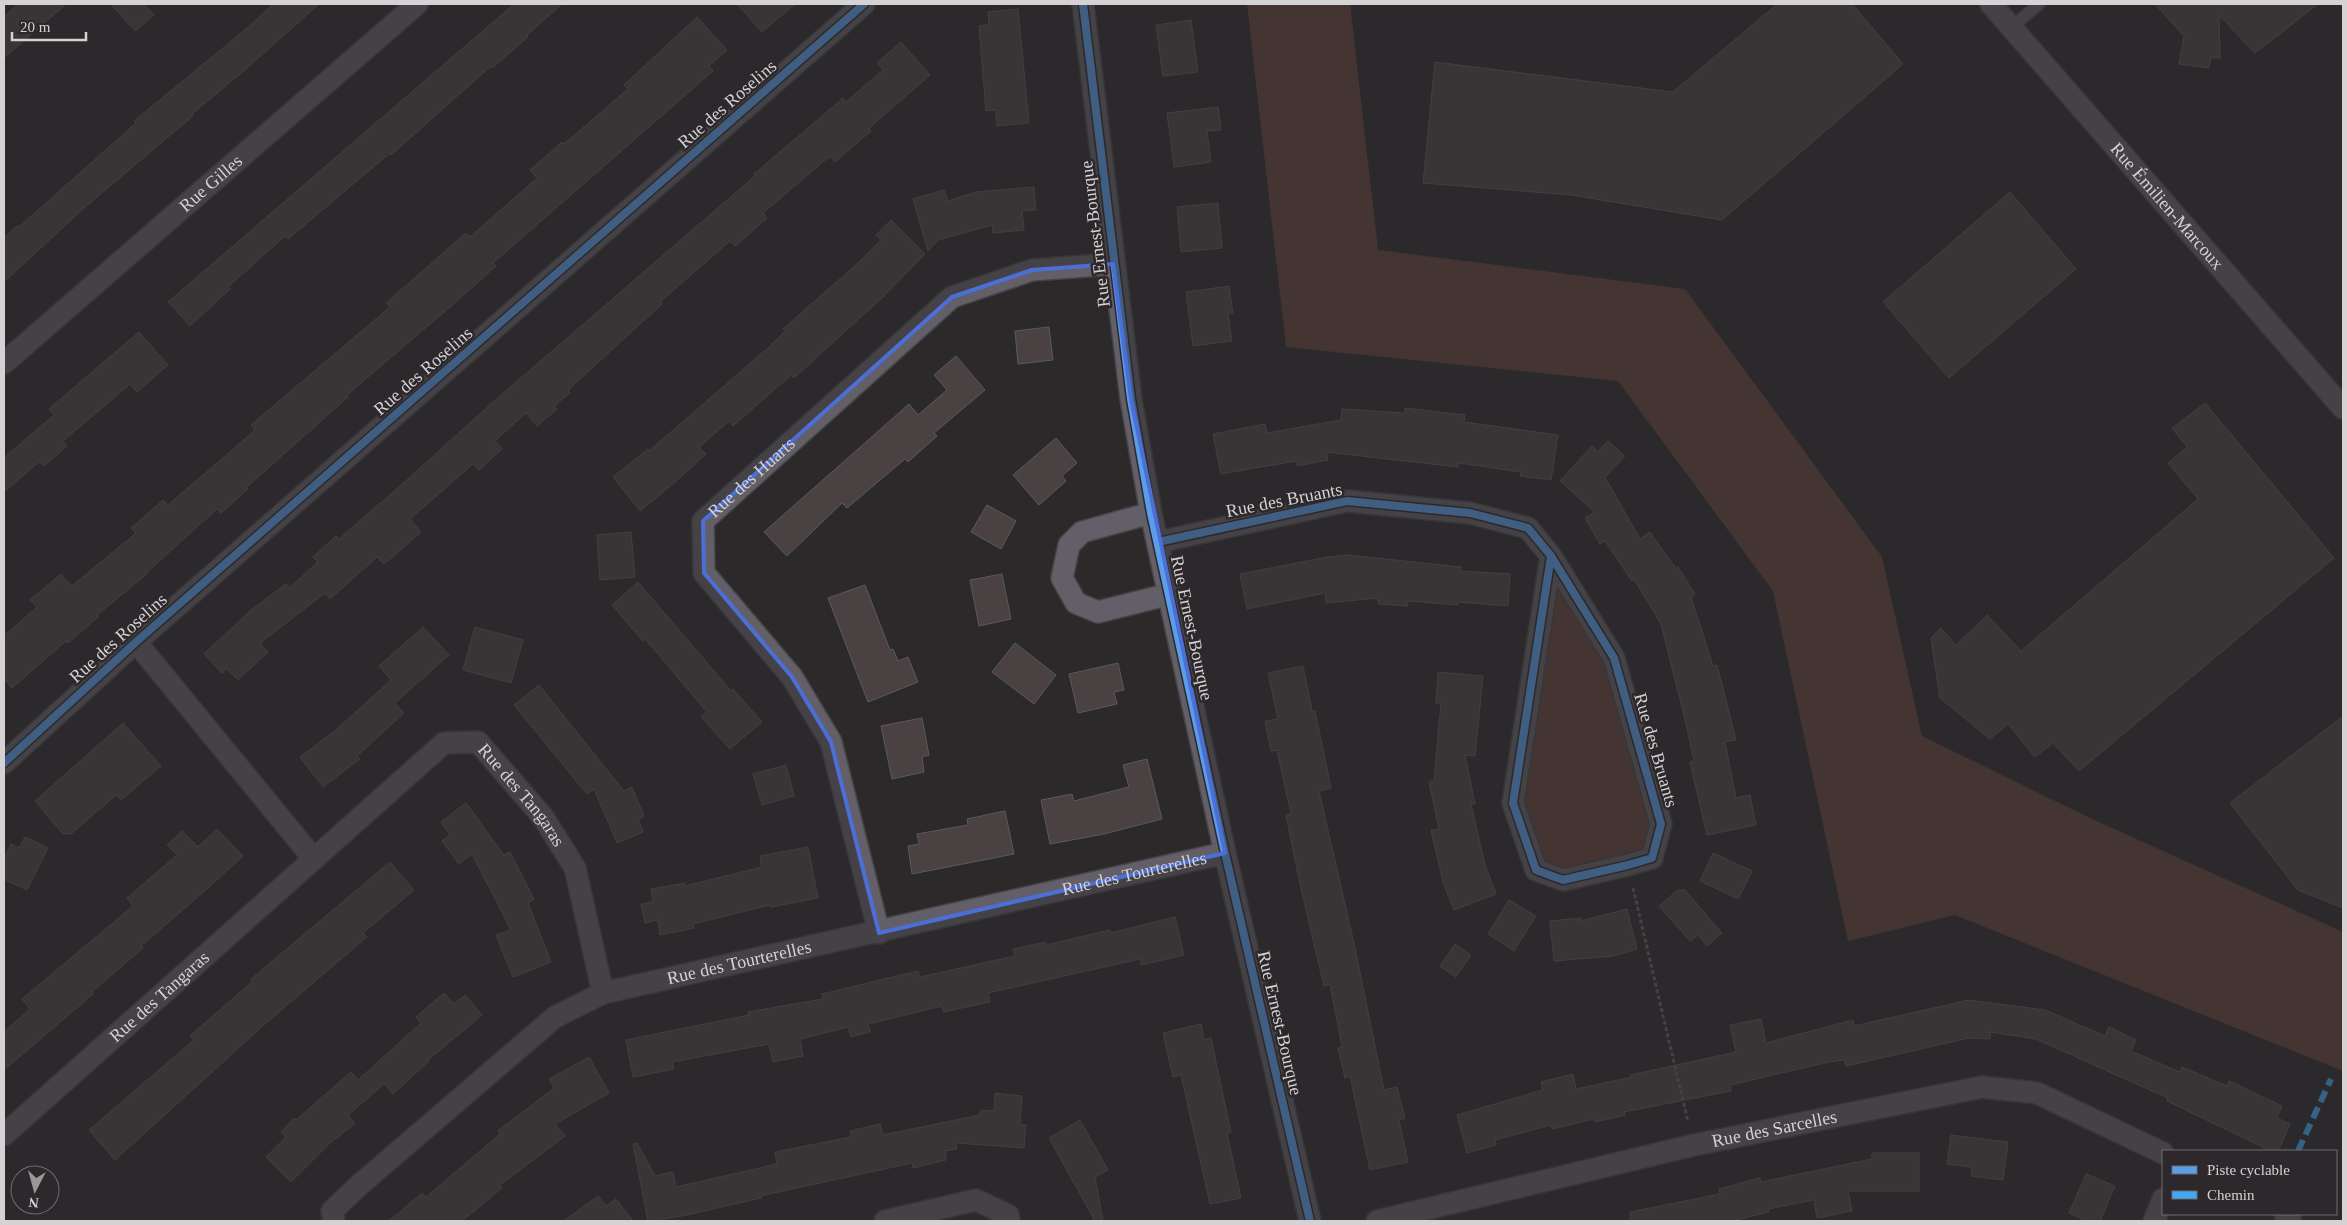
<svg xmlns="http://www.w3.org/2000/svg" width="2347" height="1225" viewBox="0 0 2347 1225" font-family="Georgia,serif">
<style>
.green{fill:#63433b}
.building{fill:#4a4143;stroke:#5c595a}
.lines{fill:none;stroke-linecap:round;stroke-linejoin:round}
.service-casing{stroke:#464546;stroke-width:14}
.minor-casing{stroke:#464546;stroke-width:24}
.path{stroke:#615d63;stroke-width:3;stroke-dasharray:4 2.5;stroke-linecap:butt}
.service{stroke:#635f68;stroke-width:11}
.minor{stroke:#635f68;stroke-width:21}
.quiet{stroke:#3fa9f5;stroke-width:6;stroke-dasharray:12 6;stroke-linecap:butt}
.cycleway-casing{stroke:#2d282b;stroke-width:11}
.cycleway{stroke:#5a9eea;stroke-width:8}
.marked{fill:none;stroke:#4b6fd7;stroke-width:4;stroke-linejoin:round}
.labels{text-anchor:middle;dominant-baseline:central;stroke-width:5;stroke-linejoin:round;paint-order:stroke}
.street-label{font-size:18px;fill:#d5d2d4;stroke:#2d282b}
</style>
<rect width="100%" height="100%" fill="#2c292b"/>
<g class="green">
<polygon points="1247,4 1350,4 1378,250 1685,289 1882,557 1922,736 2092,819 2343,932 2343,1071 1955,915 1848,941 1773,591 1618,381 1286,347"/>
<polygon points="1551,556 1614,658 1661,824 1652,858 1563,880 1536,870 1513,803"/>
</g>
<g class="building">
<polygon points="18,4 66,4 4,58 4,17"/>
<polygon points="111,4 144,4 154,15 135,31"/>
<polygon points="273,4 319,4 247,68 192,114 193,116 84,208 4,282 4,238 17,226 19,227 136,123 134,121 245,30"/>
<polygon points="514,4 562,4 527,35 528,37 492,68 491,66 391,155 390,153 288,239 285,236 228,287 230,289 190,326 168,302"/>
<polygon points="737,4 795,4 762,32"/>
<polygon points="1777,4 1852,4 1903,64 1722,220 1571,195 1423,183 1435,62 1673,92"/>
<polygon points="2155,4 2318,4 2255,53 2219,15 2220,58 2211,57 2209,68 2179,64 2184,36"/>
<polygon points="1018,9 1029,123 997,126 996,110 986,111 979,26 989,25 988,12"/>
<polygon points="697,17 727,50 709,66 713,71 493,263 496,266 457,301 347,395 348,397 247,487 248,489 221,513 217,509 146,573 147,574 97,615 98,617 68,643 66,641 12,688 4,679 4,636 37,607 30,600 61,574 72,586 136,533 131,528 163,500 168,505 231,451 255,430 251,425 390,307 386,303 466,233 470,237 537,178 530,170 562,142 564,144 628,89 624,85"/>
<polygon points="1191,20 1198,72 1163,76 1156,25"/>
<polygon points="901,42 930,75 869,128 871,131 835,162 830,156 763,213 767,218 735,246 730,241 660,302 662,304 568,390 570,393 554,406 557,409 537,426 526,413 495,441 502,449 479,470 473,464 410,519 421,532 384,564 377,557 330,599 325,593 260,643 268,652 238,680 227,669 222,673 204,654 250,611 286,584 289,588 318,562 313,557 336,536 339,539 399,487 493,402 755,176 754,174 843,98 846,102 883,70 877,63"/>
<polygon points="1218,107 1221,130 1207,131 1211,162 1174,167 1167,113"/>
<polygon points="1034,187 1036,210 1022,211 1024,230 993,233 992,225 938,240 928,251 913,199 944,190 948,201 976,192"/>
<polygon points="2010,192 2076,269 1949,378 1883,302"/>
<polygon points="1218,203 1222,248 1181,252 1177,207"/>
<polygon points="891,220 925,254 883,297 794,378 791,375 733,426 729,421 699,447 706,454 674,483 640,511 613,477 648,449 649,451 768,348 785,331 783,329 858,263 881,240 876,235"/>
<polygon points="1229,286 1233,313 1228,313 1232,341 1193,346 1186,292"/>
<polygon points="1049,327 1053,360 1018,364 1015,331"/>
<polygon points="139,332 168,365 137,392 130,384 63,441 67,446 44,466 40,461 4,492 4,458 54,415 49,409"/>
<polygon points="956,356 985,390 934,433 937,436 908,462 905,459 847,508 842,503 787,556 764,532 909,404 918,415 947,390 934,375"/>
<polygon points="2205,403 2334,558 2079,771 2053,743 2035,757 2008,724 1990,739 1940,698 1931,638 1941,628 1956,645 1987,615 2021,651 2198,499 2168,463 2187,447 2172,428"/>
<polygon points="1405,408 1465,415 1464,422 1558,435 1551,480 1520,476 1521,472 1459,463 1458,467 1326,452 1328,460 1297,466 1296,461 1221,474 1213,434 1265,424 1267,433 1341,420 1342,409 1405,413"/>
<polygon points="1056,438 1077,463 1062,476 1066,481 1039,505 1013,475"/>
<polygon points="1608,441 1625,456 1605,477 1640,539 1650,532 1676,569 1678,567 1695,594 1691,597 1713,666 1717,665 1736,740 1725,742 1736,798 1750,795 1756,825 1707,835 1690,762 1694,761 1684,715 1661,624 1634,579 1632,581 1605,541 1600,544 1585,518 1595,512 1560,481 1592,446 1598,452"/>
<polygon points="987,505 1016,521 1001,549 971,532"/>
<polygon points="631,532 635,577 600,580 597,535"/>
<polygon points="1348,555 1461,567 1460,571 1510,574 1508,606 1458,602 1458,605 1408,601 1407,606 1378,604 1378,598 1326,603 1325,593 1247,609 1240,574 1327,557"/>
<polygon points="1002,574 1011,619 979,626 970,580"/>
<polygon points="638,582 731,691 733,689 762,722 730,749 701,717 707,712 645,639 643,641 612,605"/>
<polygon points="865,585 890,650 893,649 898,661 908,657 918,682 868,702 828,598"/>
<polygon points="423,627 449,655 395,703 404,713 357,756 360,759 323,787 300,757 337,729 391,680 379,666"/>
<polygon points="475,627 523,640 511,683 463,670"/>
<polygon points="1015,643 1056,675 1034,704 992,672"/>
<polygon points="1118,663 1124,690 1114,692 1117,704 1078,713 1069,674"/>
<polygon points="1303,666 1312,711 1315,711 1331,788 1319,791 1355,948 1384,1090 1397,1087 1405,1118 1399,1120 1408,1162 1370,1170 1350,1076 1345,1078 1338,1048 1342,1047 1330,984 1324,986 1300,884 1286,815 1291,814 1277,750 1271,751 1265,721 1278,719 1268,673"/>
<polygon points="1438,672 1483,676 1475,756 1465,755 1475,804 1471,804 1485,865 1496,894 1454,910 1443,882 1431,830 1439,829 1429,782 1434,780 1441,703 1436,703"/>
<polygon points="539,685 624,791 632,787 644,816 638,819 643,832 617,843 594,789 587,794 514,705"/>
<polygon points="2343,716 2343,908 2298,890 2230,803"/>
<polygon points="922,718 929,755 922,757 924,772 892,779 881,726"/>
<polygon points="123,723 161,766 121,800 116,795 71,834 63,834 35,801"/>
<polygon points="1147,759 1162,819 1104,834 1050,844 1041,800 1072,794 1074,801 1129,787 1123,765"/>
<polygon points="786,765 794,796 762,805 753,774"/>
<polygon points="466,803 504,855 510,852 534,899 528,903 551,962 513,977 496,935 511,930 472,854 459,864 442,841 450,835 441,822"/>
<polygon points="1005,811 1014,854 912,874 908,846 919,844 917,834 968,825 967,819"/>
<polygon points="217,829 243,856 208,888 141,946 143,948 92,992 93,994 4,1070 4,1032 30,1009 22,999 133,906 127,898 177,855 167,845 182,831 198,847"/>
<polygon points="25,837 48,848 27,890 4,879 4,858 11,844 19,848"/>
<polygon points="808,847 818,898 771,907 770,905 693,924 694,928 660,935 658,920 645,923 641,904 653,902 651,889 685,883 685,886 762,867 760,856"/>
<polygon points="1713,853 1752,871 1738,899 1700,881"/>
<polygon points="390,862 414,890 363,933 367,937 265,1024 115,1160 89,1130 194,1040 190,1036 253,981 251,979"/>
<polygon points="1678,890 1685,890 1722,933 1707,946 1698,935 1690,941 1659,906"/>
<polygon points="1509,900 1536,916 1514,951 1488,934"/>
<polygon points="1627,909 1637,949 1613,956 1554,961 1550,921 1581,918 1581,921"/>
<polygon points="1175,917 1184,955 1141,965 1140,959 988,993 990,1002 943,1012 942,1006 868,1024 870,1032 851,1037 848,1027 800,1039 803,1056 773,1062 769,1044 672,1062 674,1069 633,1077 626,1040 749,1015 748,1012 823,999 822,994 918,971 920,977 1015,956 1013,949 1046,942 1046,945 1110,930 1110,933"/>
<polygon points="1455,944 1471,955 1456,977 1440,966"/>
<polygon points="444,993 454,1004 465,995 482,1015 428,1060 429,1061 393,1094 384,1084 348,1115 355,1123 336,1139 335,1138 291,1182 266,1157 286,1137 281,1132 294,1118 296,1120 351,1072 358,1080 421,1023 416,1017"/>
<polygon points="1969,1000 2045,1010 2105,1036 2109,1027 2136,1040 2131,1051 2180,1072 2182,1067 2227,1086 2229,1081 2282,1106 2277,1118 2290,1124 2278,1151 2271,1151 2167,1101 2168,1098 2036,1039 1990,1032 1990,1039 1969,1038 1846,1066 1844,1060 1829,1062 1730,1085 1731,1091 1624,1112 1625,1115 1595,1122 1594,1119 1552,1129 1551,1125 1495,1140 1496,1145 1467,1153 1457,1115 1543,1090 1541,1082 1573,1074 1576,1089 1632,1077 1631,1075 1736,1052 1730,1025 1761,1019 1766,1043 1853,1020 1854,1026"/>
<polygon points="1201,1024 1204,1040 1211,1038 1217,1067 1231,1132 1227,1133 1241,1198 1210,1204 1181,1075 1173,1077 1163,1033"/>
<polygon points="589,1057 609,1093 555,1124 565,1136 500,1185 502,1188 462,1221 389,1221 422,1193 426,1197 500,1134 498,1131 554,1088 549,1079"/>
<polygon points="995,1093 1022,1096 1020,1124 1026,1125 1024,1148 956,1143 957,1149 945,1151 946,1160 913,1168 912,1163 760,1196 761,1198 682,1216 648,1221 633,1144 637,1143 655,1176 673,1172 676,1187 777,1164 775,1152 851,1137 850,1131 880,1124 883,1135 980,1115 981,1110 994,1111"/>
<polygon points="1080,1120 1108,1170 1095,1177 1103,1221 1095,1221 1049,1138"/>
<polygon points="1951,1135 2008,1142 2003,1180 1971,1176 1972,1167 1947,1164"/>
<polygon points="1872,1153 1919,1153 1919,1191 1848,1191 1852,1211 1817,1218 1814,1200 1768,1209 1769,1212 1732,1221 1630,1221 1630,1212 1720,1194 1719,1189 1760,1178 1761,1182 1872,1159"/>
<polygon points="2086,1174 2115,1186 2100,1221 2087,1221 2069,1213"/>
<polygon points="598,1196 606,1206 616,1199 633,1221 564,1221"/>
</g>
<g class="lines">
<g class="service-casing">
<polyline id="service" points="2012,27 2039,4"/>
</g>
<g class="minor-casing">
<g id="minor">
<polyline points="1083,4 1131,399 1151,513 1225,853 1310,1221"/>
<path id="s1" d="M 1991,4 L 2343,408"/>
<path id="s2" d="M 4,363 L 417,4"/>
<polyline points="1151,513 1082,532 1069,545 1062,578 1076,603 1098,612 1170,594"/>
<polyline points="1158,542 1347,501 1470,513 1528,528 1551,556 1614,658 1661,824 1652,858 1628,865 1563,880 1536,870 1513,803 1551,556"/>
<polyline points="136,642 313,858"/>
<polyline points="4,763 136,642 864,4"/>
<path id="s3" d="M 879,933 L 831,742 L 792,677 L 704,573 L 703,521 L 952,297 L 1032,270 L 1113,264"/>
<path id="s4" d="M 4,1135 L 444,743 L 478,742 L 543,817 L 575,868 L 603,993"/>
<polyline points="2285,1214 2291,1221"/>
<path id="s5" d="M 334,1221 L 332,1211 L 356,1188 L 555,1017 L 603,993 L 1225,853"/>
<polyline points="885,1221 976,1200 1008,1215 1009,1221"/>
<path id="s6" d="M 1377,1221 L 1694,1145 L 1982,1087 L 2037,1093 L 2163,1153"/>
<polyline points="2154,1221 2163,1199"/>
</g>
</g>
<polyline class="path" points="1633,888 1688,1122"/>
<use href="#service" class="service"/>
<use href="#minor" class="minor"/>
<polyline class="quiet" points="2298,1151 2331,1079"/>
<g class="cycleway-casing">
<g id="cycleway">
<polyline points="1083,4 1131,399 1151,513 1225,853 1310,1221"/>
<polyline points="1158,542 1347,501 1470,513 1528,528 1551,556 1614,658 1661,824 1652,858 1628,865 1563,880 1536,870 1513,803 1551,556"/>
<polyline points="4,763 136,642 864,4"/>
</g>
</g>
<use href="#cycleway" class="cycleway"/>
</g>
<path d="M0 0H2347V1225H0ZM 1113,264 L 1131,399 L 1225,853 L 879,933 L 831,742 L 792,677 L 704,573 L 703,521 L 952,297 L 1032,270 Z" fill="#2c292b" fill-opacity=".55" fill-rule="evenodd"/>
<path class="marked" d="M 1113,264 L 1131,399 L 1225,853 L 879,933 L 831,742 L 792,677 L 704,573 L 703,521 L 952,297 L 1032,270 Z"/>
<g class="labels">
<g class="street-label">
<text transform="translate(727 104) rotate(-41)">Rue des Roselins</text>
<text stroke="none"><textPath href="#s2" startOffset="274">Rue Gilles</textPath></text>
<text stroke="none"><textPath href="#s1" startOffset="268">Rue Émilien-Marcoux</textPath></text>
<text transform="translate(1095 234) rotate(-97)">Rue Ernest-Bourque</text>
<text transform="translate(423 371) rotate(-41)">Rue des Roselins</text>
<text stroke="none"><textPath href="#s3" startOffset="526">Rue des Huarts</textPath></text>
<text transform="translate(1284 500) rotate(-11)">Rue des Bruants</text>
<text transform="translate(1192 628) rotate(78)">Rue Ernest-Bourque</text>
<text transform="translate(118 638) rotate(-42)">Rue des Roselins</text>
<text transform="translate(1656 750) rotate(74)">Rue des Bruants</text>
<text stroke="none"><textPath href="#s4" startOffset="692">Rue des Tangaras</textPath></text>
<text stroke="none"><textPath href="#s5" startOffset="904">Rue des Tourterelles</textPath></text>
<text stroke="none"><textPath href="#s5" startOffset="499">Rue des Tourterelles</textPath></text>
<text stroke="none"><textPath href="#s4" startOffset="208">Rue des Tangaras</textPath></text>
<text transform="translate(1280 1023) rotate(77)">Rue Ernest-Bourque</text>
<text stroke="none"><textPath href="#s6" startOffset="408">Rue des Sarcelles</textPath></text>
</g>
</g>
<rect width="2347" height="1225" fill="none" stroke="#d5d2d4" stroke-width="10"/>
<rect x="2162" y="1150" width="175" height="65" fill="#2d282b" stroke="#706c6f"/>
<rect x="2172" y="1166" width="25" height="8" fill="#5a9eea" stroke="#706c6f"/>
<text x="2207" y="1175" font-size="15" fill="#d5d2d4">Piste cyclable</text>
<rect x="2172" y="1191" width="25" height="8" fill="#3fa9f5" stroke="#706c6f"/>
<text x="2207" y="1200" font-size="15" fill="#d5d2d4">Chemin</text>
<g transform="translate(35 1190) rotate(186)"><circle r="24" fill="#2d282b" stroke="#706c6f"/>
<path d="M0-4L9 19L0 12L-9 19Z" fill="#9a9799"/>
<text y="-8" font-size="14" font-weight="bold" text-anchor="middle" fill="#d5d2d4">N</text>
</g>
<path d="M12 32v8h74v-8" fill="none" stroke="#d5d2d4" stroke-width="2.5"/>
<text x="20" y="32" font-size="15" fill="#d5d2d4" stroke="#2d282b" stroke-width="4" paint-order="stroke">20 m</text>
</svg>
